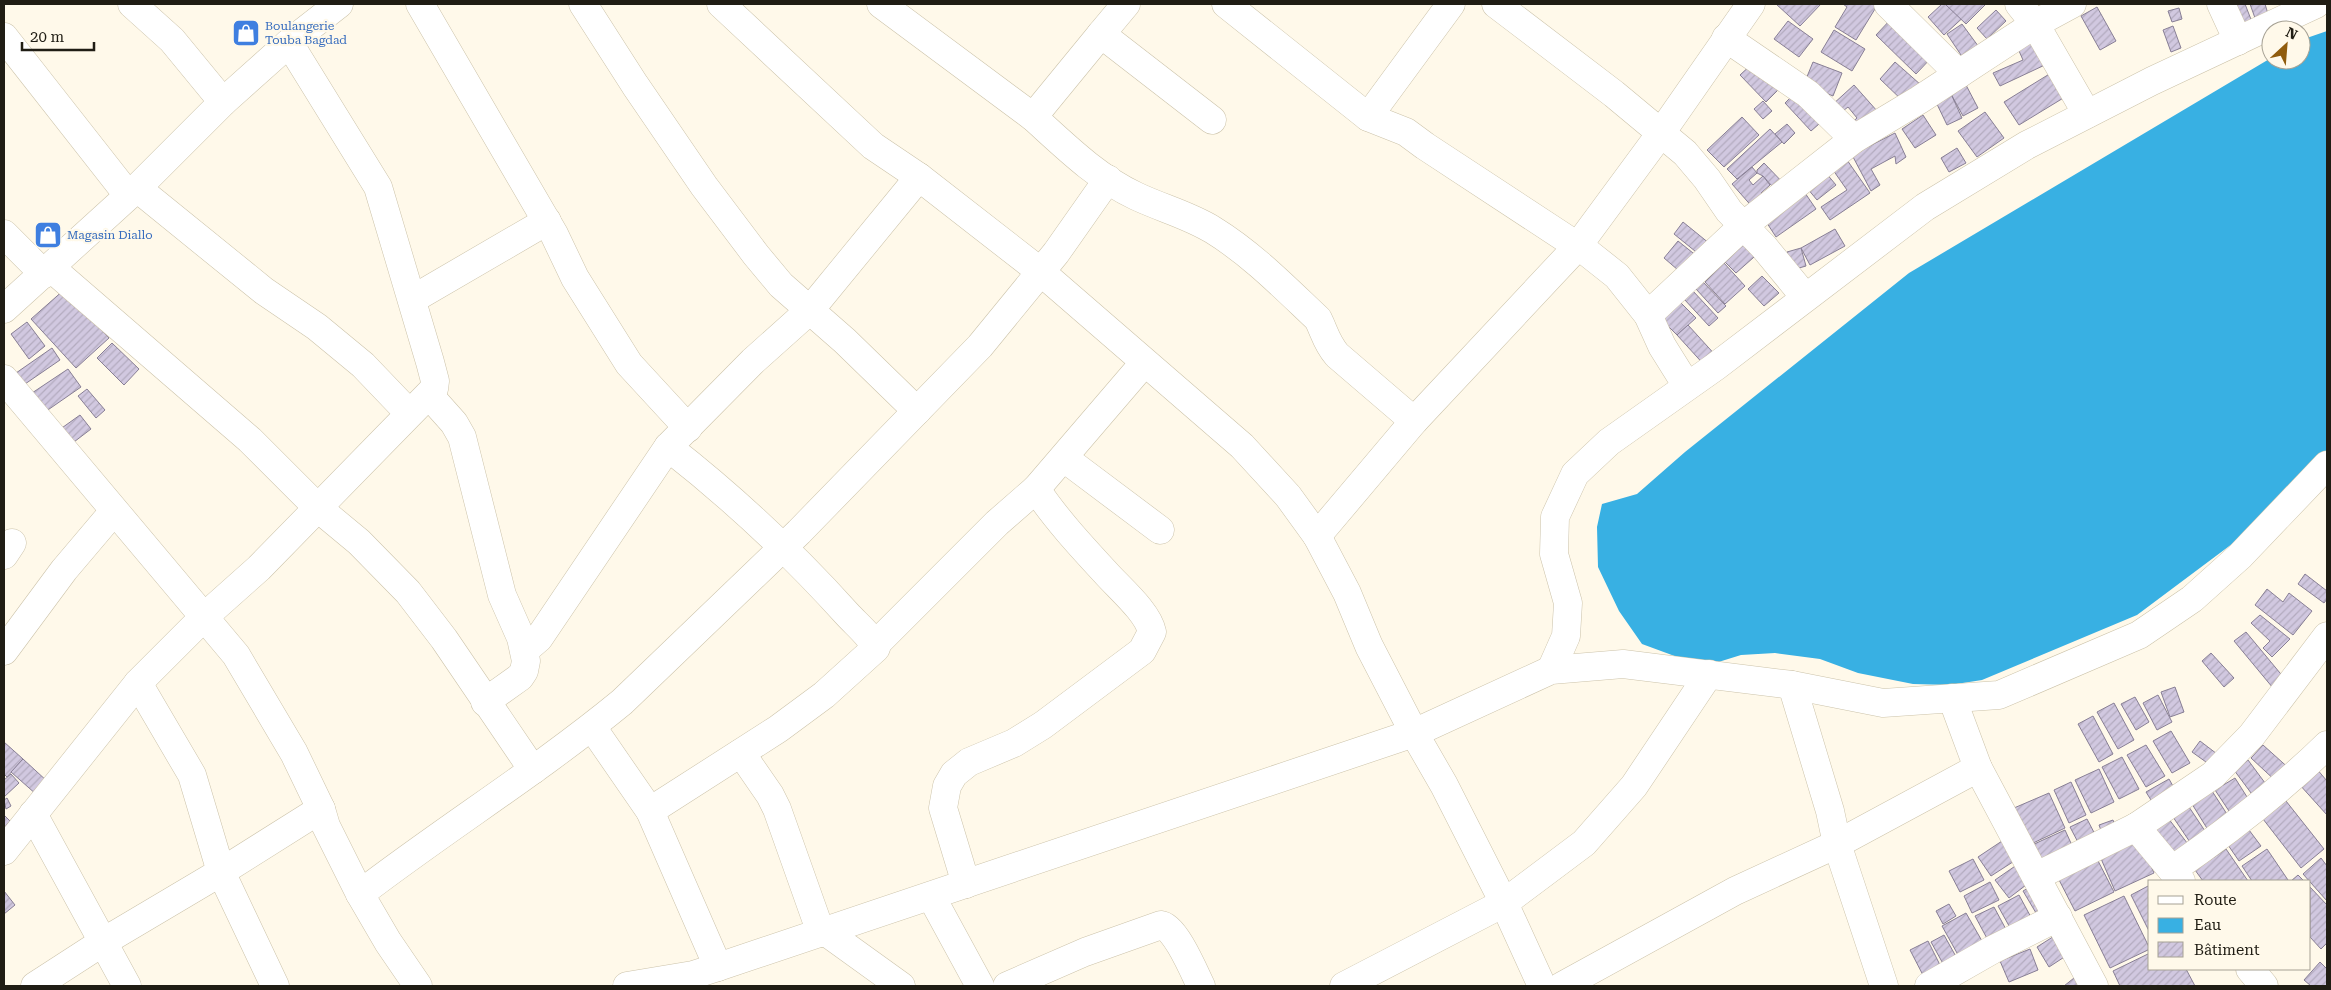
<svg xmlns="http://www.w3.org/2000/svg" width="2331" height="990" viewBox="0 0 2331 990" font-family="'Roboto Serif',serif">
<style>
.water{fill:#38b0e3}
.building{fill:url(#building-hatch);stroke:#887f95}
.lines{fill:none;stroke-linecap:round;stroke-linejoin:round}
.street-casing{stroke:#ccc3aa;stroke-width:29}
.street{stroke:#fff;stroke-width:28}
.labels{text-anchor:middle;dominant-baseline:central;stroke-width:4.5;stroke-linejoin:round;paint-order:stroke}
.shop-label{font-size:12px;fill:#366cbe;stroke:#fff9ea;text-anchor:start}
</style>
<defs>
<pattern id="building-hatch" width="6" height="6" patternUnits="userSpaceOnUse" patternTransform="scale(1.25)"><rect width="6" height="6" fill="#d1c8e0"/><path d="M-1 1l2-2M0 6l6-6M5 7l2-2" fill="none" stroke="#b3abbf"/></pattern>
</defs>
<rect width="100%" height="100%" fill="#fff9ea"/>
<polygon class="water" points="2327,31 2327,449 2301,488 2236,541 2137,615 1982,680 1950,685 1913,684 1858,673 1820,659 1775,653 1741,655 1712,664 1680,658 1642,644 1619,611 1598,567 1597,527 1602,504 1637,494 1685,452 1909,273 2271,58 2271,60 2301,60 2301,40"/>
<g class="building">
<polygon points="1776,4 1821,4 1800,26"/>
<polygon points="1843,4 1878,4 1856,40 1835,27 1847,7"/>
<polygon points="1942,4 1959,4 1968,13 1944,35 1928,17"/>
<polygon points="1945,4 1986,4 1966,24"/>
<polygon points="2226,4 2245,4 2252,22 2235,28"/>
<polygon points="2250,4 2265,4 2268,14 2255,18"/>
<polygon points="2097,7 2116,41 2100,50 2081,16"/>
<polygon points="2179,8 2182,19 2172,22 2168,11"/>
<polygon points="1996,10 2006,21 1987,39 1977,28"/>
<polygon points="1892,18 1933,56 1916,74 1876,35"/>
<polygon points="1788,21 1813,39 1799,57 1774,39"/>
<polygon points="1962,24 1984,54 1967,64 1947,34"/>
<polygon points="2173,26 2181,48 2171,52 2163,30"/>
<polygon points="1834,30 1865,49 1852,71 1821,52"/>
<polygon points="2034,36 2047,64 2000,86 1993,73 2023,60 2016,44"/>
<polygon points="1813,62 1842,73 1833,96 1804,84"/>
<polygon points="1895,62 1921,85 1905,103 1880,79"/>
<polygon points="1753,63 1778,90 1766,102 1740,75"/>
<polygon points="2051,73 2065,97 2019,125 2004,102"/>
<polygon points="1854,85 1878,112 1848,126 1857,118 1848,107 1839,114 1832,105"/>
<polygon points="1966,85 1978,108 1963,116 1951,94"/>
<polygon points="1951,94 1962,118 1947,125 1935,100"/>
<polygon points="1792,96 1819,124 1811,131 1785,103"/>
<polygon points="1763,101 1772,111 1763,119 1754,109"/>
<polygon points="1985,112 2004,138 1977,157 1958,131"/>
<polygon points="1923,115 1936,135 1915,148 1902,129"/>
<polygon points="1742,117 1759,135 1724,167 1707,150"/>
<polygon points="1787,124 1795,133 1784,144 1775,134"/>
<polygon points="1770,129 1782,142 1737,179 1727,169"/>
<polygon points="1895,133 1906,157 1896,164 1895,156 1871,169 1880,185 1871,191 1852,155"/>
<polygon points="1957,148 1966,163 1949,172 1941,158"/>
<polygon points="1847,160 1870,193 1830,220 1821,207 1847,190 1833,170"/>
<polygon points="1764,163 1788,188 1780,195 1763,176 1757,173 1757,170"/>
<polygon points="1752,167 1757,173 1749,180 1753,185 1763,176 1770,185 1761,193 1767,200 1755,210 1732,184"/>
<polygon points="1826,173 1836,185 1817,200 1807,188"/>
<polygon points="1805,193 1816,209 1776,237 1765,220"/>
<polygon points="1683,222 1715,248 1706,260 1674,234"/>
<polygon points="1835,229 1845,246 1810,265 1801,248"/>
<polygon points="1751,238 1762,250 1736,273 1725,262"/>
<polygon points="1678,241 1698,257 1685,276 1664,258"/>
<polygon points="1801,248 1806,266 1792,270 1787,252"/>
<polygon points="1724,263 1745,286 1725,304 1705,282"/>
<polygon points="1762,276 1779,293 1764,306 1748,289"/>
<polygon points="1703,282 1726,306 1718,313 1696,289"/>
<polygon points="65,289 109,338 76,368 31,319"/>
<polygon points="1693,291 1718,318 1709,326 1684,299"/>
<polygon points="1681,303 1696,318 1677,335 1662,320"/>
<polygon points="27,322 45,346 29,359 11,334"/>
<polygon points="1688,325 1718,358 1707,368 1677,335"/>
<polygon points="112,343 139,369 124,385 97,358"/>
<polygon points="52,348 60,360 25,384 16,373"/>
<polygon points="68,369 81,387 42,414 29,395"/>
<polygon points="87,389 105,410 96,418 78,396"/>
<polygon points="80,415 91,429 70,445 59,430"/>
<polygon points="2305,574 2327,591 2327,599 2324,603 2298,584"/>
<polygon points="2267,589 2283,602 2289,593 2312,611 2293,635 2255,605"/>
<polygon points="2260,615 2290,639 2272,657 2263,648 2270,641 2251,623"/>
<polygon points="2246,632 2285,679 2273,688 2234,641"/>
<polygon points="2211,653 2234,678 2224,687 2202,661"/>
<polygon points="2175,687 2184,712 2170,717 2161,692"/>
<polygon points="2158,695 2172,722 2157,730 2143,703"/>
<polygon points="2135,697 2149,722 2136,730 2121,704"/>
<polygon points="2114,703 2134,740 2118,749 2097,712"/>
<polygon points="2093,716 2113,754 2099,762 2078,724"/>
<polygon points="2171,731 2190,763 2172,773 2153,741"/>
<polygon points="2200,741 2221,757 2213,767 2192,752"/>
<polygon points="4,742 23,759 7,777 4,774"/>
<polygon points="2146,745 2165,776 2146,787 2127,755"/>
<polygon points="2263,745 2292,771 2279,784 2251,758"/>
<polygon points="2122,757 2139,789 2119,799 2102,767"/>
<polygon points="23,759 48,782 37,795 11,772"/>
<polygon points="2248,760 2271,791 2257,801 2234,770"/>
<polygon points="2316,768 2327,781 2327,815 2299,784"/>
<polygon points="2099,769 2114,802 2091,813 2075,780"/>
<polygon points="11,774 19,783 4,797 4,780"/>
<polygon points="2235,778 2254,808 2235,820 2215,790"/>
<polygon points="2169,779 2178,795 2156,808 2146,792"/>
<polygon points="2071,782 2086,815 2069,823 2054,790"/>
<polygon points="2212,791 2234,825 2213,838 2192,804"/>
<polygon points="2049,793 2065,828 2031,844 2014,808"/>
<polygon points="7,798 11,806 6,809 4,800"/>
<polygon points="2286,801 2324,849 2301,868 2263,819"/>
<polygon points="2189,807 2211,840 2196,851 2173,817"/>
<polygon points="4,815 10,821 4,828"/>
<polygon points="2168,818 2194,852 2178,863 2153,829"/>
<polygon points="2087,819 2098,840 2081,848 2070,827"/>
<polygon points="2113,820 2117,831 2103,836 2099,825"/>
<polygon points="2065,830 2075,852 2042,867 2032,845"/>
<polygon points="2249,830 2261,846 2239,861 2228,845"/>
<polygon points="2138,836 2154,873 2115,891 2099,854"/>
<polygon points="2005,839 2019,858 1991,876 1978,857"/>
<polygon points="2226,849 2248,881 2203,881 2195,870"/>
<polygon points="2267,849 2288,880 2287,881 2252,881 2242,866"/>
<polygon points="2095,855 2114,892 2075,911 2056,874"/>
<polygon points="2321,858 2327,866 2327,901 2303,874"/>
<polygon points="1973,859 1984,880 1960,892 1949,871"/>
<polygon points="2021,862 2034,879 2009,898 1995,880"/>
<polygon points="2298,875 2304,881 2291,881"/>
<polygon points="1990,882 1999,900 1972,913 1964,896"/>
<polygon points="2037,883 2052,910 2039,918 2023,891"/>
<polygon points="2150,885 2150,933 2131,895"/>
<polygon points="2310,887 2327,905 2327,943 2321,949 2310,937"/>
<polygon points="4,891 15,905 4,914"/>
<polygon points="2019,895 2033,921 2013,933 1998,906"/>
<polygon points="2124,896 2150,949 2110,968 2084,915"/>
<polygon points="1949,904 1956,916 1943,924 1936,911"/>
<polygon points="1994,907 2009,935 1990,944 1975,916"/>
<polygon points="1966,913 1986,948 1962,962 1942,926"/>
<polygon points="2059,933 2072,952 2049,967 2037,947"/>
<polygon points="1944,935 1959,962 1946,969 1931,942"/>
<polygon points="1928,941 1942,969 1925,979 1910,950"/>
<polygon points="2030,949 2038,970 2009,982 2000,961"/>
<polygon points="2150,953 2150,969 2186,969 2195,986 2120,986 2113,971"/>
<polygon points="2320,962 2327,969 2327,986 2311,986 2304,980"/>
<polygon points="2074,978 2080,986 2064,986"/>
</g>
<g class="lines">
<g class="street-casing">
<g id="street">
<polyline points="132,4 172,40 223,102"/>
<polyline points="420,4 554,234 575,278 629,364 688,428"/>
<polyline points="583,4 635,85 704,186 756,255 781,285 845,341 917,411"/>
<polyline points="721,4 873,146 919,177 1041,272 1242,446 1288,496 1317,536 1347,593 1369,646 1414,733 1444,785 1504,903 1542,986"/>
<polyline points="881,4 1033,117 1101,34"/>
<polyline points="1126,4 1101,34 1212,120"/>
<polyline points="1226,4 1368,117 1451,4"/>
<polyline points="1496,4 1614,94 1685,153 1707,179 1729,211 1764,247 1805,297"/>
<polyline points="1888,4 1959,74"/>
<polyline points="2019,4 2035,24 2087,114"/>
<polyline points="2221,4 2238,41"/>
<polyline points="4,37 128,195"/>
<polyline points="1726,38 1808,94 1854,139"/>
<path d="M 1033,117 C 1065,146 1096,177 1136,196 C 1161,208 1189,215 1213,230 C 1252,254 1284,287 1318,319 C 1325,333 1326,342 1337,355 L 1414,421"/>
<polyline points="1368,117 1406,132 1425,146 1588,253 1617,276 1648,315 1662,346 1687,386"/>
<polyline points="137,188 264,291 317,327 363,365 409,413"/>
<polyline points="4,234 44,274"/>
<polyline points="51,268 250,440 318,508 359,542 408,592 444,639 533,770"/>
<polyline points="413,299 547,221"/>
<polyline points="4,309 137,188 223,102 289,43 339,4"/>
<polyline points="1648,315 1743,226 1854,139 1919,100 2035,24 2072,4"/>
<polyline points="4,379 236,655 294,753 321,809 326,826 360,894 388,942 418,986"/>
<polyline points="429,395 454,423 462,437 502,595 521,638 526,661 524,671 520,677 485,702"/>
<polyline points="1064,458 1160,530"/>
<polyline points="1317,536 1414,421 1577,247 1661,133 1751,4"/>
<polyline points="4,555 12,543"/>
<polyline points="875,645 997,523 1036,489 1144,363"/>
<polyline points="525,650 539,638 668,447 753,361 810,310 919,177"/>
<polyline points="4,651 64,570 114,511"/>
<polyline points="1551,670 1566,636 1568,603 1554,554 1555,517 1575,474 1609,442 1715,367 1925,207 2027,145 2152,81 2316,4"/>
<polyline points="138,683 192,775 221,872 275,986"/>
<polyline points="1792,685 1830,811 1837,844 1884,986"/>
<polyline points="1952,698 1978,768"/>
<polyline points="592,727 650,811 718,967"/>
<polyline points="741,753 770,795 777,809 821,933"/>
<path d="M 650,811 L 778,729 L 824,695 L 876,648 C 871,636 856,624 847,614 C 792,553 732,497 668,447"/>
<polyline points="33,814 103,942 221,872 321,809"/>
<polyline points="2136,827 2181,881"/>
<polyline points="4,851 138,683 204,617 259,568 434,389 435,381 430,362 378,187 289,43"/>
<path d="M 2172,870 C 2227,832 2279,792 2327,745"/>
<polyline points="2037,876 2136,827 2213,775 2252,735 2327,636"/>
<path d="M 966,884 L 943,808 L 947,786 L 954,774 L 969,762 L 1014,743 L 1043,725 L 1142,651 L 1152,632 C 1148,612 1119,588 1105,572 C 1081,546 1056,519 1036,489"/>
<path d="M 360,894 C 446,828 538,771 622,702 L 799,532 L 980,346 L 1056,253 L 1108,179"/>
<polyline points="931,896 980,986"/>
<polyline points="826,932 901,986"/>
<polyline points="2250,969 2264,986"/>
<polyline points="35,986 103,942 127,986"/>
<polyline points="627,986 693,975 718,967 1414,733 1551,670 1623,664 1792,685 1883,703 1999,695 2139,635 2192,599 2240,556 2327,465"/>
<path d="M 1007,986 L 1085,952 L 1161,925 C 1175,926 1195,974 1201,986"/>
<polyline points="1344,986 1504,903 1584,843 1634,786 1709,674"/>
<polyline points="1562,986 1735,891 1837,844 1978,768 2094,986"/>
<polyline points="1929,986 1992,950 2058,917"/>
</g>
</g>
<use href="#street" class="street"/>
</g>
<defs>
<g id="shop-square" transform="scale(1.4375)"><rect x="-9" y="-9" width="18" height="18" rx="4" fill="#3f7fe0" stroke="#fff9ea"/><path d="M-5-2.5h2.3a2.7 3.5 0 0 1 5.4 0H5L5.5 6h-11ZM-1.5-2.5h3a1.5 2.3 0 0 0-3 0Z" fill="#fff"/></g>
</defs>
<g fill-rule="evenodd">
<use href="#shop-square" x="246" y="33"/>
<use href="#shop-square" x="48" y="235"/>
</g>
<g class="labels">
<g class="shop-label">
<text x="265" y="26">Boulangerie<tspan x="265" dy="14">Touba Bagdad</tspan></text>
<text x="67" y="235">Magasin Diallo</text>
</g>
</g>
<rect width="2331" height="990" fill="none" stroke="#201d14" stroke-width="10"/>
<rect x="2148" y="880" width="162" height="90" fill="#fff9ea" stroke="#a6a194"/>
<rect x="2158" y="896" width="25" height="8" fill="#ffffff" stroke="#a6a194"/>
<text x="2194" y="905" font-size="15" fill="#201d14">Route</text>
<rect x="2158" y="918" width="25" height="15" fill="#38b0e3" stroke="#a6a194"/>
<text x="2194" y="930" font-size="15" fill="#201d14">Eau</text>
<rect x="2158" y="942" width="25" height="15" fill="url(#building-hatch)" stroke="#a6a194"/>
<text x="2194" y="955" font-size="15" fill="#201d14">Bâtiment</text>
<g transform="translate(2286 45) rotate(26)"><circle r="24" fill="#fff9ea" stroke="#a6a194"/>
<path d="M0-4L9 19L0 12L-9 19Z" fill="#905c0d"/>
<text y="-8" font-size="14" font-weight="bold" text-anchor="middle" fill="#201d14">N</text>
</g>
<path d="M22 42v8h72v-8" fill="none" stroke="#201d14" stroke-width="2.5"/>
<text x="30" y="42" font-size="15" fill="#201d14" stroke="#fff9ea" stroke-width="4" paint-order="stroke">20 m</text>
</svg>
